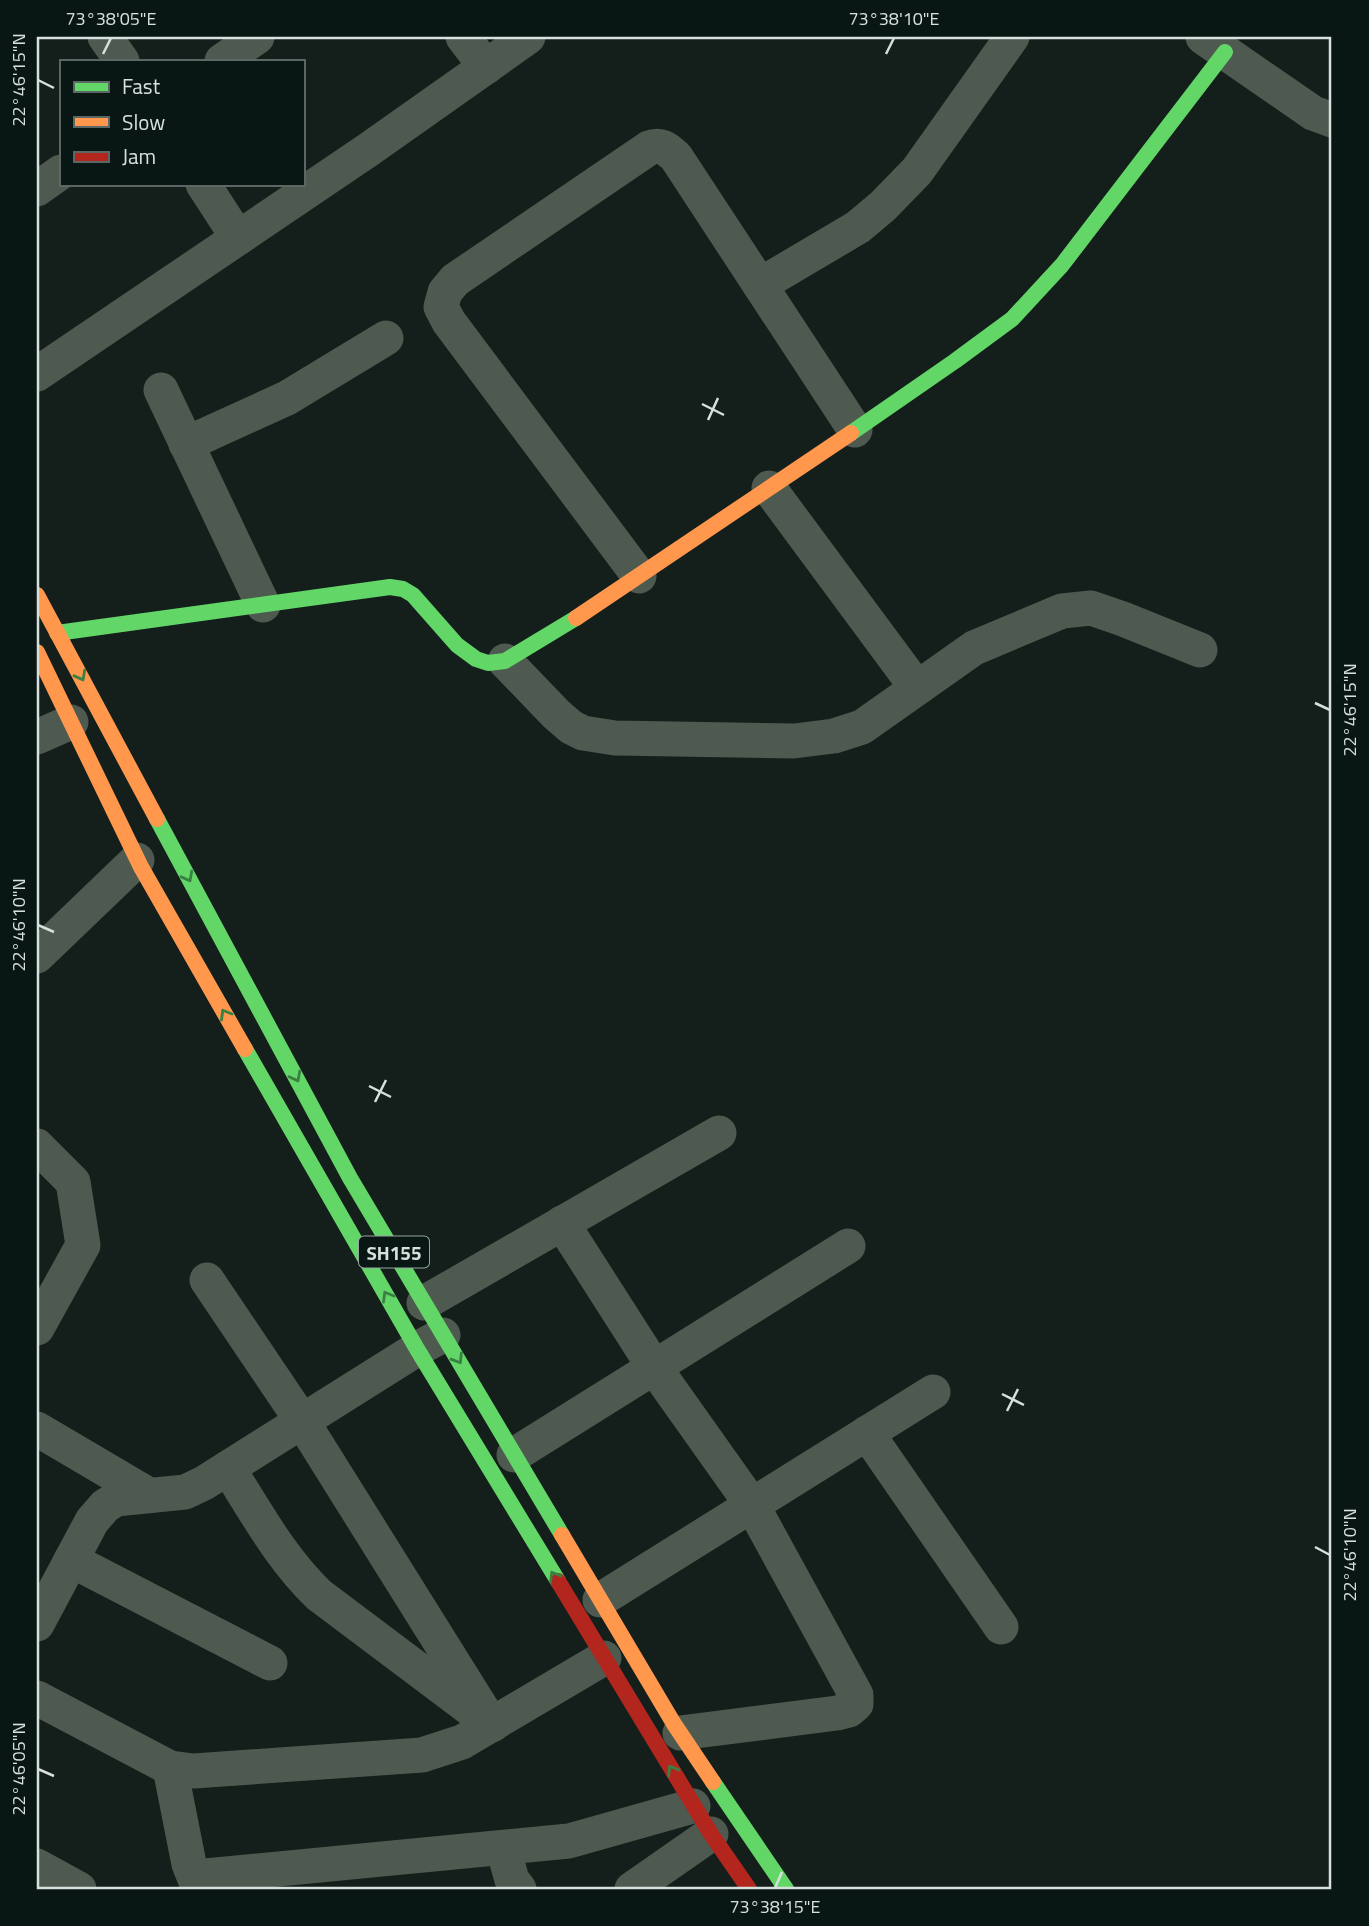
<svg xmlns="http://www.w3.org/2000/svg" width="1369" height="1926" viewBox="0 0 1369 1926" font-family="'Titillium Web',sans-serif">
<style>
.lines{fill:none;stroke-linecap:round;stroke-linejoin:round}
.street{stroke:#4e5950;stroke-width:35}
.fast{stroke:#63d668;stroke-width:16}
.slow{stroke:#ff974d;stroke-width:16}
.jam{stroke:#b3261e;stroke-width:16}
.oneway{stroke:#3a8042}
.ticks{fill:none;stroke:#d6e0dd;stroke-width:2.5}
.labels{text-anchor:middle;dominant-baseline:central;stroke-width:5;stroke-linejoin:round;paint-order:stroke}
.shield{fill:#081714;stroke:#98a4a1;stroke-width:2}
.shield-label{font-size:19px;font-weight:bold;fill:#d6e0dd}
.neatline{fill:none;stroke:#d6e0dd;stroke-width:2.5}
.ticks-label{font-size:18px;text-anchor:middle;fill:#d6e0dd}
</style>
<rect width="100%" height="100%" fill="#141e1b"/>
<g class="lines">
<g class="street">
<polyline points="105,37 122,61"/>
<polyline points="463,37 486,67"/>
<polyline points="1203,37 1313,113 1332,120"/>
<polyline points="222,61 257,37"/>
<polyline points="203,184 238,238"/>
<polyline points="37,189 61,172"/>
<polyline points="760,285 858,227 883,206 917,171 1012,37"/>
<polyline points="37,374 368,150 528,37"/>
<polyline points="161,390 263,605"/>
<polyline points="186,444 287,398 386,338"/>
<polyline points="769,488 917,688"/>
<path d="M 639,576 L 449,322 L 441,307 L 445,292 L 455,280 L 649,148 C 661,143 667,149 676,157 L 855,430"/>
<polyline points="505,661 556,714 571,727 583,733 615,738 794,741 834,736 862,727 974,648 1062,611 1091,608 1123,619 1200,650"/>
<polyline points="37,737 71,722"/>
<polyline points="37,956 137,860"/>
<polyline points="37,1146 73,1182 83,1245 37,1328"/>
<polyline points="562,1223 654,1367 752,1505 856,1695 856,1704 849,1710 837,1713 680,1733"/>
<polyline points="207,1280 302,1421 492,1725"/>
<polyline points="424,1303 719,1133"/>
<polyline points="37,1429 149,1495"/>
<polyline points="867,1433 1001,1627"/>
<polyline points="514,1455 848,1246"/>
<path d="M 228,1468 C 256,1512 281,1559 319,1595 L 476,1713"/>
<polyline points="71,1560 270,1663"/>
<polyline points="600,1600 933,1392"/>
<polyline points="37,1624 92,1521 105,1506 116,1499 185,1492 204,1483 417,1349 443,1335"/>
<polyline points="37,1698 170,1768 194,1771 422,1755 462,1742 604,1658"/>
<polyline points="170,1768 189,1864 199,1889"/>
<polyline points="503,1848 512,1880 519,1889"/>
<polyline points="37,1866 79,1889"/>
<polyline points="195,1877 569,1841 693,1806"/>
<polyline points="632,1889 711,1834"/>
</g>
<g class="fast">
<polyline points="851,433 955,361 1012,319 1062,265 1225,52"/>
<polyline points="57,633 390,587 403,589 413,595 457,645 476,659 488,663 505,661 576,618"/>
<polyline points="157,819 350,1178 562,1535"/>
<polyline points="245,1049 417,1349 558,1581"/>
<polyline points="713,1782 786,1889"/>
</g>
<g class="slow">
<polyline points="37,595 157,819"/>
<polyline points="576,618 851,433"/>
<polyline points="37,652 141,867 245,1049"/>
<polyline points="562,1535 674,1724 713,1782"/>
</g>
<polyline class="jam" points="558,1581 711,1834 749,1889"/>
</g>
<defs><path id="oneway-chevron" d="M-2-3.5L2.5 0L-2 3.5" fill="none" stroke-width="1.6" stroke-linecap="round" stroke-linejoin="round" transform="scale(1.75)"/></defs>
<g class="oneway">
<use href="#oneway-chevron" transform="translate(81 676) rotate(62)"/>
<use href="#oneway-chevron" transform="translate(188 877) rotate(62)"/>
<use href="#oneway-chevron" transform="translate(225 1014) rotate(-120)"/>
<use href="#oneway-chevron" transform="translate(296 1077) rotate(62)"/>
<use href="#oneway-chevron" transform="translate(387 1296) rotate(-120)"/>
<use href="#oneway-chevron" transform="translate(458 1359) rotate(59)"/>
<use href="#oneway-chevron" transform="translate(554 1576) rotate(-121)"/>
<use href="#oneway-chevron" transform="translate(672 1770) rotate(-121)"/>
</g>
<path class="ticks" d="M 103,54 L 111,38M 886,54 L 894,38M 38,80 L 54,88M 702,404 L 724,415M 708,420 L 718,398M 1315,703 L 1330,710M 38,925 L 54,932M 369,1086 L 391,1097M 375,1102 L 386,1080M 1002,1394 L 1024,1405M 1007,1411 L 1018,1389M 1315,1547 L 1330,1555M 38,1769 L 54,1776M 775,1888 L 782,1872"/>
<g class="labels">
<rect class="shield" x="359" y="1236.5" width="70" height="31" rx="5"/>
<g class="shield-label">
<text x="394" y="1252">SH155</text>
</g>
</g>
<rect width="1369" height="1926" fill="none" stroke="#081714" stroke-width="77"/>
<rect x="60" y="60" width="245" height="126" fill="#081714" stroke="#5a6764" stroke-width="2"/>
<rect x="74" y="82" width="35" height="10" fill="#63d668" stroke="#5a6764" stroke-width="2"/>
<text x="122" y="94" font-size="21" fill="#d6e0dd">Fast</text>
<rect x="74" y="117" width="35" height="10" fill="#ff974d" stroke="#5a6764" stroke-width="2"/>
<text x="122" y="130" font-size="21" fill="#d6e0dd">Slow</text>
<rect x="74" y="152" width="35" height="10" fill="#b3261e" stroke="#5a6764" stroke-width="2"/>
<text x="122" y="164" font-size="21" fill="#d6e0dd">Jam</text>
<rect x="38" y="38" width="1292" height="1850" class="neatline"/>
<g class="ticks-label">
<text x="111" y="25">73°38'05"E</text>
<text x="894" y="25">73°38'10"E</text>
<text transform="translate(19 80) rotate(-90)" y="6">22°46'15"N</text>
<text transform="translate(1350 710) rotate(-90)" y="6">22°46'15"N</text>
<text transform="translate(19 925) rotate(-90)" y="6">22°46'10"N</text>
<text transform="translate(1350 1555) rotate(-90)" y="6">22°46'10"N</text>
<text transform="translate(19 1769) rotate(-90)" y="6">22°46'05"N</text>
<text x="775" y="1913">73°38'15"E</text>
</g>
</svg>
